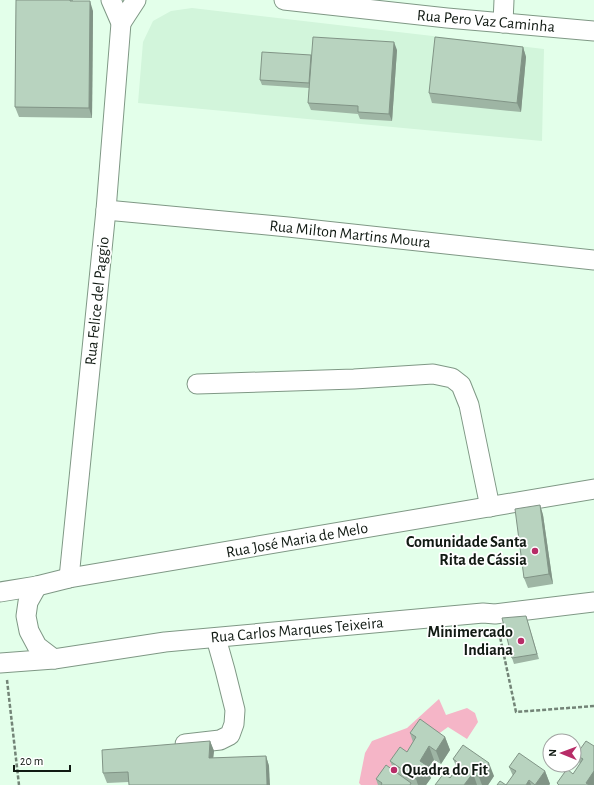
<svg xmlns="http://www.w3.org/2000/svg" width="594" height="785" viewBox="0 0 594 785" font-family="'Alegreya Sans',sans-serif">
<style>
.built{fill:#d2f5db}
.green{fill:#f5b5c7}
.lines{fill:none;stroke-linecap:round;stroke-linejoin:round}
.minor-casing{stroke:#7f9885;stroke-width:21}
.path{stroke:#738477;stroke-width:2.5;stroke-dasharray:4 2;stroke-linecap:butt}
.minor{stroke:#fff;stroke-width:19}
.wall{fill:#9eb5a4}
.shaded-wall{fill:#819486}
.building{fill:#b8d3bf;stroke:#819486}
.poi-dot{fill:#b72c67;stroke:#fff;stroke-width:1.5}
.labels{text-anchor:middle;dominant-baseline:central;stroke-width:3.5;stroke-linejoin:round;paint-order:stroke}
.street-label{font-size:16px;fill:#111a13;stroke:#fff}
.poi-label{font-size:16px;font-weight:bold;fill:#111a13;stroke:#fff;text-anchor:end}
</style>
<rect width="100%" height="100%" fill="#e3ffea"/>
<polygon class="built" points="192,8 544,49 542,141 138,103 143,42 153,21 171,11"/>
<polygon class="green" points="439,699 446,715 467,708 475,713 478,722 467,739 448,727 430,740 401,785 361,785 359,783 365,753 372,741 407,728"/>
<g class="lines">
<g class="minor-casing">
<g id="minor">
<polyline points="284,0 447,18 594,31"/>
<polyline points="121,23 136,0"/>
<polyline points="503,23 504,0"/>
<polyline points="106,210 288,227 594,260"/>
<polyline points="197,384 354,379 433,374 452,378 461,385 469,405 490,507"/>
<polyline points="69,578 106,210 121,23 111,0"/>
<polyline points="37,586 28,602 26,616 29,631 37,646 54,659"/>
<polyline points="0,592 37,586 69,578 594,489"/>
<polyline points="0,663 54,659 165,642 483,613 495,614 594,602"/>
<polyline points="185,744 220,740 230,735 234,724 235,710 225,670 216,638"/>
</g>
</g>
<g class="path">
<polyline points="499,632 516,712 594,706"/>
<polyline points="7,680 19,785"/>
</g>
<use href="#minor" class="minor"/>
</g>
<g class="wall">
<polygon points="16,0 73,0 73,1 93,11 92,118 19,117 15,107"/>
<polygon points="523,47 526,57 521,112 432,103 429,93"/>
<polygon points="397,50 392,121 360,119 358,114 311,110 308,103 309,88 262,85 260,80 311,55"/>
<polygon points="540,505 543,515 553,584 528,588 524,578"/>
<polygon points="526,616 539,659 514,664 512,658"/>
<polygon points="410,733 445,737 450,750 441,764 434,760 427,769 431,778 426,785 378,785 376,779 394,770 390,761 407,752 413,742"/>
<polygon points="210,741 214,751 213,758 266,756 269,766 129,782 107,783 103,773"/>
<polygon points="594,746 594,785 558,785 557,783 573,774 580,764 576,755"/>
<polygon points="453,759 494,776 488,785 435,785 450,778 457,768"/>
<polygon points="509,767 545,771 550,784 549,785 506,785 513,776"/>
</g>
<g class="shaded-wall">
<polygon points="90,1 93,11 92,118 89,108"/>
<polygon points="394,42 397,50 392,121 389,114"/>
<polygon points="523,47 526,57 521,112 517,103"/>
<polygon points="540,505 543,515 553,584 549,574"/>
<polygon points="445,737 450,750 441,764 436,751"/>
<polygon points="210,741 214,751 212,768 209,758"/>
<polygon points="429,746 434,760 427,769 431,778 426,785 418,785 416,779 420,761"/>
<polygon points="266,756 269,766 270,785 267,785"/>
<polygon points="489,763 494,776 488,785 482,785 479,777"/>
<polygon points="545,771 550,784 549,785 535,785"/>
<polygon points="594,771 594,785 587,785 586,783"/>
<polygon points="473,773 477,785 464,785"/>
<polygon points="529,780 531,785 526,785"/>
</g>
<g class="building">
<polygon points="16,0 70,0 70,1 90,1 89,108 15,107"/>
<polygon points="313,37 394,42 389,114 358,112 358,106 308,103"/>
<polygon points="435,37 523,47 517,103 429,93"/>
<polygon points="262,52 311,55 309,83 260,80"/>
<polygon points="540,505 549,574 524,578 515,509"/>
<polygon points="526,616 537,654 512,658 502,618"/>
<polygon points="420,719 445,737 436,751 429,746 420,761 426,765 416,779 390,761 400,747 407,752 416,737 410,733"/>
<polygon points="210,741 209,758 266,756 267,785 129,785 128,772 103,773 102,750"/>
<polygon points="586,741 594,746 594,771 586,783 589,785 559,785 557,783 567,769 573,774 583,759 576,755"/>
<polygon points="463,745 489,763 479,777 473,773 464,785 435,785 444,773 450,778 460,764 453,759"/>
<polygon points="519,753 545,771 535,785 529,780 526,785 506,785 516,771 509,767"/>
<polygon points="386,765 411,783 410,785 381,785 382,783 376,779"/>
<polygon points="500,781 506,785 497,785"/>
</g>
<g class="poi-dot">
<circle cx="535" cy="551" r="4"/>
<circle cx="521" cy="641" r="4"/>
<circle cx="394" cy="770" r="4"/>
</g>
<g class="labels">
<g class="street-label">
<text transform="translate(486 21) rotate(5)">Rua Pero Vaz Caminha</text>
<text transform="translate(350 234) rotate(6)">Rua Milton Martins Moura</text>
<text transform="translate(97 301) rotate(-84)">Rua Felice del Paggio</text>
<text transform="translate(297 540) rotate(-10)">Rua José Maria de Melo</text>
<text transform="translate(297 630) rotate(-5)">Rua Carlos Marques Teixeira</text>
</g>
<g class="poi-label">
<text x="527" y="542">Comunidade Santa<tspan x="527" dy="18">Rita de Cássia</tspan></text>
<text x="513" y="632">Minimercado<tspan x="513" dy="18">Indiana</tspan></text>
<text x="402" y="770" text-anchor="start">Quadra do Fit</text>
</g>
</g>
<g transform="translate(562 753) rotate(271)"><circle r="19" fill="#ffffff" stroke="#a0a3a1"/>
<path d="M0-3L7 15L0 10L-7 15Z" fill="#b72c67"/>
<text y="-6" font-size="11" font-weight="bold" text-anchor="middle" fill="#111a13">N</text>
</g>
<path d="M14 765v6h56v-6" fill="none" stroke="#111a13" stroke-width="2"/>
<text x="20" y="765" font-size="12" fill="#111a13" stroke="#ffffff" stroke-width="3" paint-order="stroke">20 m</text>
</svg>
